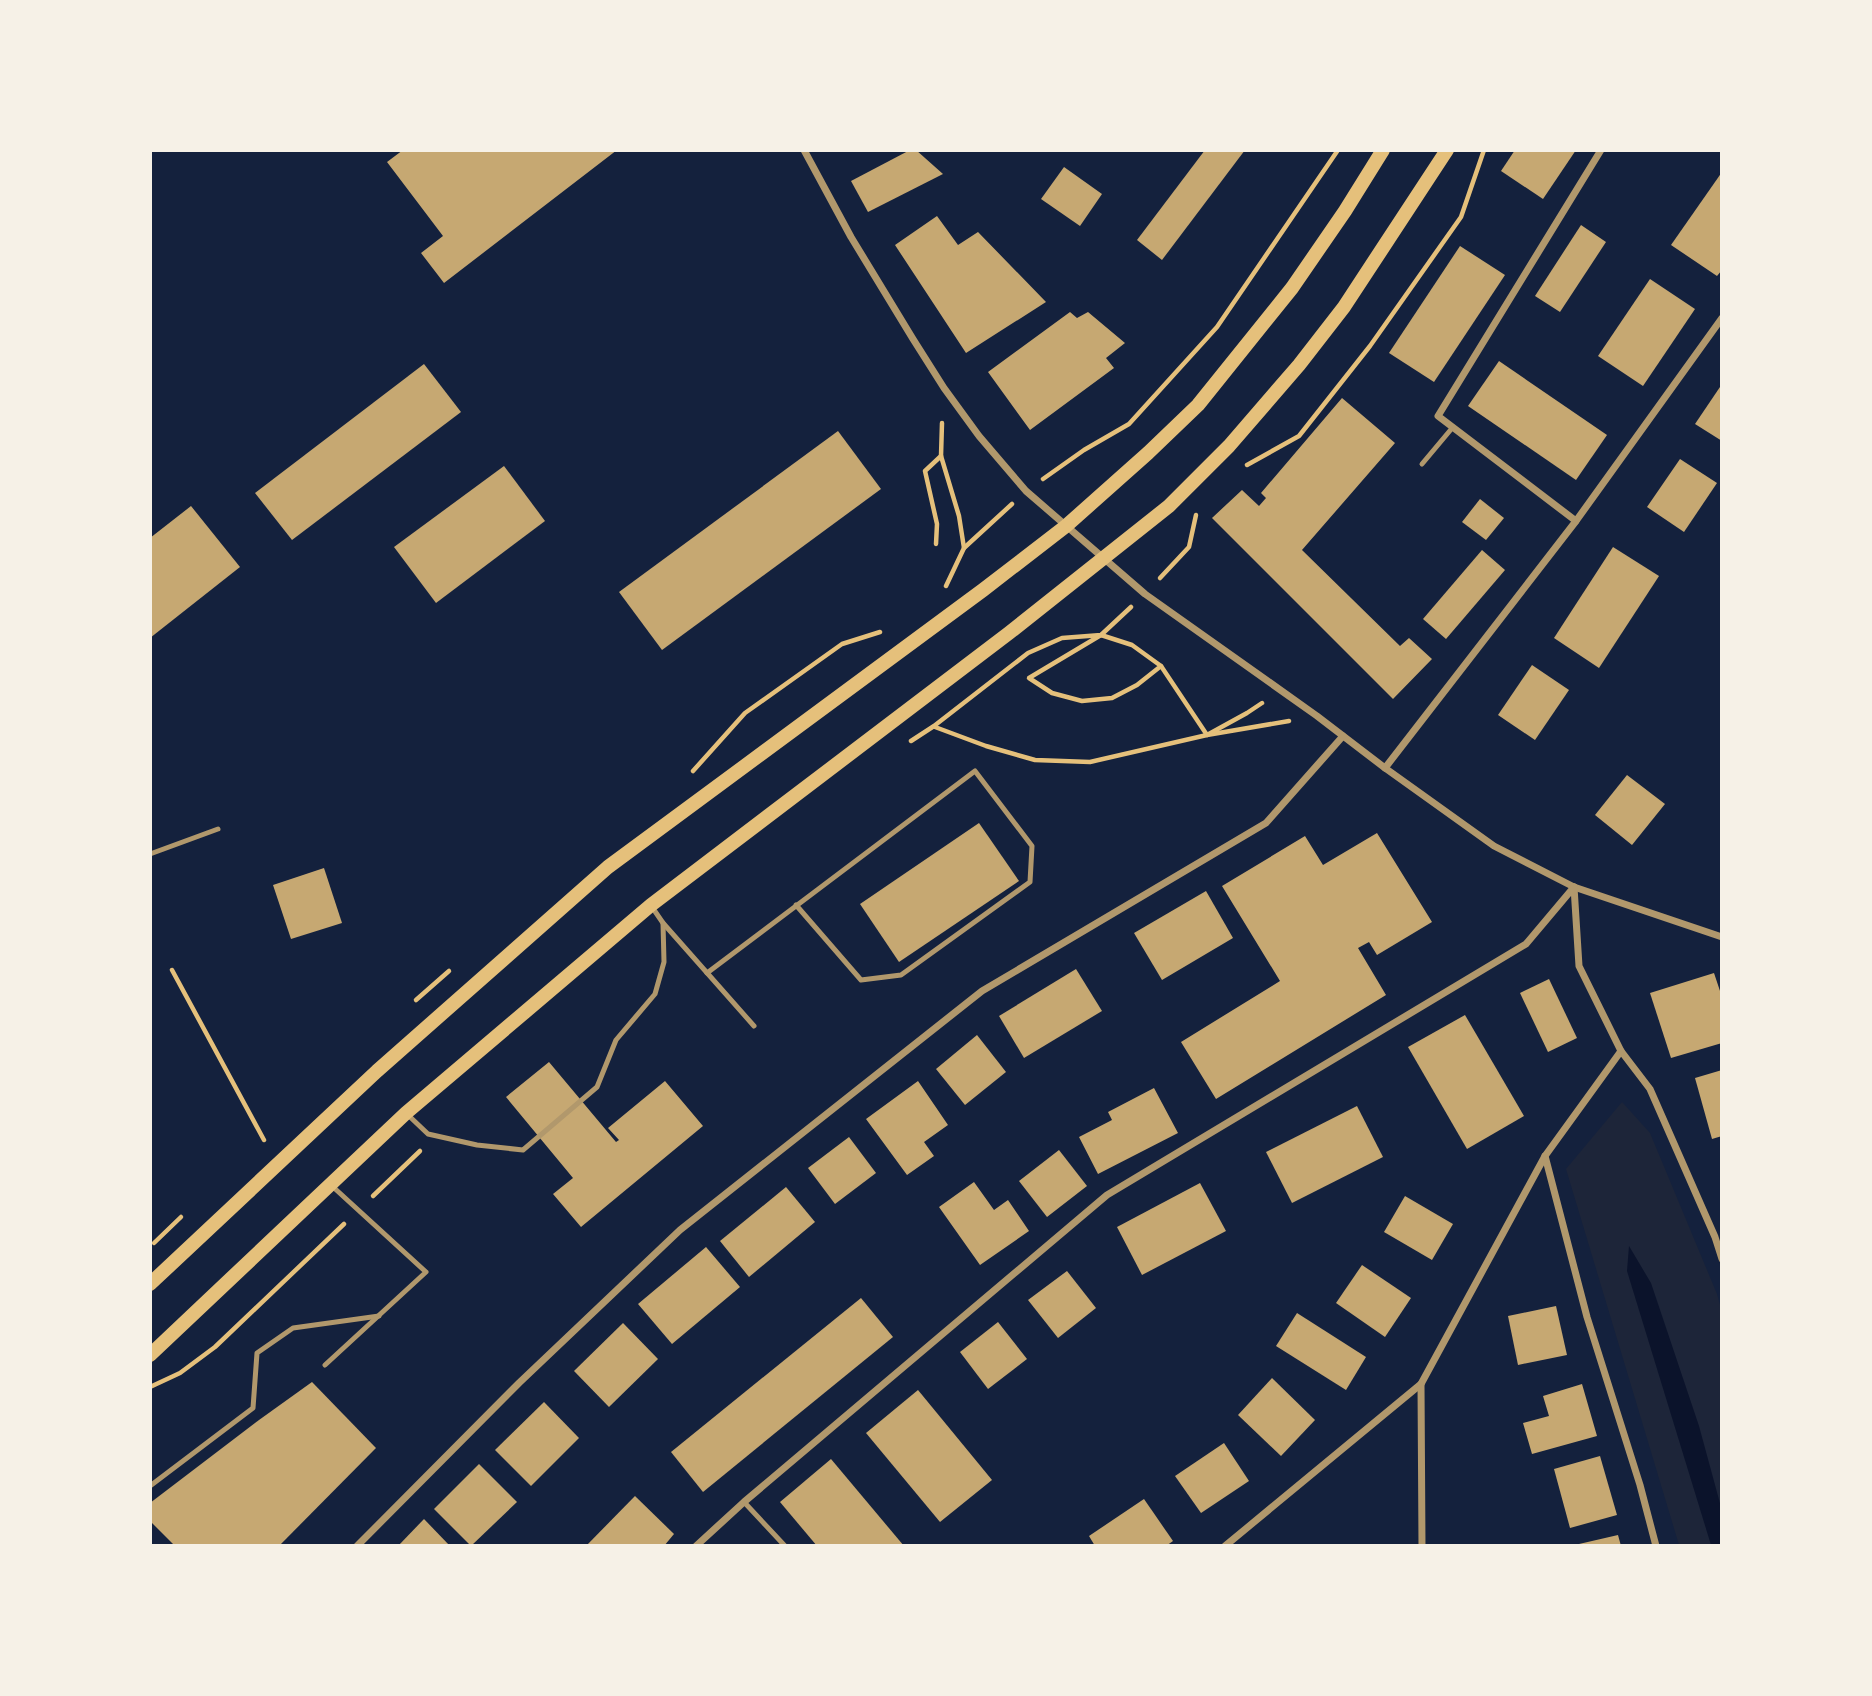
<svg xmlns="http://www.w3.org/2000/svg" width="1872" height="1696" viewBox="0 0 1872 1696" font-family="Georgia,serif">
<style>
.green{fill:#1d2539}
.water{fill:#0b132b}
.building{fill:#c6a872}
.lines{fill:none;stroke-linecap:round;stroke-linejoin:round}
.path{stroke:#e5c07b;stroke-width:4.5}
.service{stroke:#b1986c;stroke-width:5}
.minor{stroke:#b1986c;stroke-width:7}
.secondary{stroke:#e5c07b;stroke-width:14}
</style>
<rect width="100%" height="100%" fill="#14213d"/>
<polygon class="green" points="1622,1102 1650,1133 1717,1294 1722,1312 1721,1545 1679,1545 1566,1169"/>
<polygon class="water" points="1629,1246 1651,1283 1699,1426 1721,1507 1721,1545 1711,1545 1627,1271"/>
<g class="building">
<polygon points="403,150 617,150 444,283 421,253 443,236 387,162"/>
<polygon points="910,150 916,150 943,174 868,212 851,181"/>
<polygon points="1205,150 1245,150 1162,260 1137,240"/>
<polygon points="1515,150 1576,150 1543,199 1501,171"/>
<polygon points="1064,167 1102,194 1080,226 1041,199"/>
<polygon points="1722,172 1722,270 1717,276 1671,245"/>
<polygon points="937,216 958,245 978,232 1046,302 966,353 895,245"/>
<polygon points="1581,225 1606,242 1560,312 1535,296"/>
<polygon points="1460,246 1505,275 1434,382 1389,353"/>
<polygon points="1650,279 1695,309 1643,386 1598,356"/>
<polygon points="1070,312 1077,318 1088,312 1125,343 1106,358 1114,368 1030,430 988,372"/>
<polygon points="1499,361 1607,435 1576,480 1468,406"/>
<polygon points="424,364 461,412 292,540 255,493"/>
<polygon points="1722,384 1722,441 1695,424"/>
<polygon points="1342,398 1395,443 1302,550 1400,646 1409,638 1432,659 1393,699 1212,518 1242,490 1259,506 1266,498 1261,493"/>
<polygon points="838,431 881,489 662,650 619,592"/>
<polygon points="1680,459 1717,483 1684,532 1647,507"/>
<polygon points="504,466 545,521 436,603 394,547"/>
<polygon points="1480,499 1504,518 1486,540 1462,522"/>
<polygon points="191,506 240,567 150,638 150,538"/>
<polygon points="1613,547 1659,576 1599,668 1554,638"/>
<polygon points="1482,550 1505,570 1446,639 1423,619"/>
<polygon points="1532,665 1569,690 1535,740 1498,715"/>
<polygon points="1627,775 1665,804 1632,845 1595,815"/>
<polygon points="979,823 1019,881 899,962 860,904"/>
<polygon points="1377,833 1432,922 1377,955 1369,942 1358,948 1386,995 1216,1099 1181,1042 1280,981 1222,886 1305,836 1323,865"/>
<polygon points="324,868 342,923 291,939 273,885"/>
<polygon points="1206,891 1233,938 1162,980 1134,933"/>
<polygon points="1076,969 1102,1011 1024,1058 999,1016"/>
<polygon points="1714,973 1722,997 1722,1043 1671,1058 1650,993"/>
<polygon points="1549,979 1577,1038 1548,1052 1520,993"/>
<polygon points="1465,1015 1524,1116 1467,1149 1408,1047"/>
<polygon points="977,1035 1006,1072 965,1105 936,1069"/>
<polygon points="549,1062 616,1142 619,1140 608,1128 665,1081 703,1126 581,1227 553,1194 573,1178 506,1097"/>
<polygon points="1722,1070 1722,1136 1712,1139 1695,1078"/>
<polygon points="918,1081 948,1125 924,1142 934,1156 907,1175 866,1119"/>
<polygon points="1154,1088 1178,1133 1098,1174 1079,1137 1112,1120 1108,1112"/>
<polygon points="1357,1106 1383,1157 1292,1203 1266,1152"/>
<polygon points="849,1137 876,1173 835,1204 808,1168"/>
<polygon points="1059,1150 1087,1186 1047,1217 1019,1181"/>
<polygon points="974,1182 994,1210 1008,1200 1029,1231 980,1265 939,1207"/>
<polygon points="1200,1183 1226,1231 1142,1275 1117,1227"/>
<polygon points="786,1187 815,1222 749,1277 720,1241"/>
<polygon points="1405,1196 1453,1224 1432,1260 1384,1232"/>
<polygon points="706,1247 740,1287 672,1344 638,1304"/>
<polygon points="1362,1265 1411,1298 1385,1337 1336,1303"/>
<polygon points="1067,1271 1096,1308 1058,1338 1028,1300"/>
<polygon points="861,1298 893,1337 703,1492 671,1452"/>
<polygon points="1556,1306 1567,1355 1518,1365 1508,1316"/>
<polygon points="1297,1313 1366,1357 1346,1390 1276,1346"/>
<polygon points="998,1322 1027,1359 988,1389 960,1352"/>
<polygon points="623,1323 658,1359 609,1407 574,1371"/>
<polygon points="1272,1378 1315,1420 1281,1456 1238,1415"/>
<polygon points="312,1382 376,1448 279,1546 175,1546 150,1521 150,1503 259,1420"/>
<polygon points="1582,1384 1597,1436 1532,1454 1523,1423 1549,1416 1543,1396"/>
<polygon points="918,1390 992,1480 940,1522 866,1433"/>
<polygon points="544,1402 579,1438 531,1486 495,1450"/>
<polygon points="1224,1443 1249,1481 1201,1513 1175,1476"/>
<polygon points="1600,1456 1617,1515 1570,1528 1554,1469"/>
<polygon points="831,1459 904,1546 817,1546 780,1502"/>
<polygon points="479,1464 517,1502 471,1546 434,1509"/>
<polygon points="635,1496 674,1534 664,1546 586,1546"/>
<polygon points="1144,1499 1173,1541 1166,1546 1095,1546 1089,1536"/>
<polygon points="424,1519 450,1546 398,1546"/>
<polygon points="1618,1535 1621,1546 1579,1546 1579,1544"/>
</g>
<g class="lines">
<g class="path">
<polyline points="942,423 941,456 959,516 964,548"/>
<polyline points="1247,465 1299,436 1370,346 1461,217 1484,150"/>
<polyline points="1043,479 1084,450 1129,424 1217,327 1338,150"/>
<polyline points="936,544 937,524 925,471 941,456"/>
<polyline points="1160,578 1189,547 1196,515"/>
<polyline points="946,586 964,548 1012,504"/>
<polygon points="1101,635 1132,645 1161,666 1137,685 1112,698 1082,701 1052,693 1029,678"/>
<polyline points="1161,666 1207,735 1289,721"/>
<polyline points="935,727 986,746 1035,760 1090,762 1207,735 1247,713 1262,703"/>
<polyline points="911,741 934,726 1028,653 1062,638 1101,635 1131,607"/>
<polyline points="693,771 745,713 842,644 880,632"/>
<polyline points="172,970 264,1140"/>
<polyline points="416,1000 449,971"/>
<polyline points="373,1196 420,1151"/>
<polyline points="154,1243 181,1217"/>
<polyline points="150,1387 180,1373 215,1347 344,1224"/>
</g>
<g class="service">
<polyline points="1422,464 1453,427"/>
<polyline points="150,854 218,829"/>
<polyline points="652,907 663,923 754,1026"/>
<polyline points="707,973 975,771 1032,846 1030,882 901,975 861,980 796,905"/>
<polyline points="408,1115 428,1134 477,1145 523,1150 597,1087 616,1040 655,994 664,962 663,923"/>
<polyline points="325,1365 426,1272 332,1186"/>
<polyline points="150,1486 253,1408 257,1353 293,1328 379,1316"/>
<polyline points="744,1502 785,1546"/>
</g>
<g class="minor">
<polyline points="804,150 851,237 913,339 944,388 979,436 1026,491 1145,594 1317,716 1385,768 1494,846 1574,887 1722,937"/>
<polyline points="1576,521 1438,416 1601,150"/>
<polyline points="1385,768 1576,521 1722,318"/>
<polyline points="1621,1051 1650,1089 1715,1237 1722,1259"/>
<polyline points="1545,1156 1587,1317 1640,1485 1656,1546"/>
<polyline points="357,1546 519,1383 680,1230 982,991 1266,823 1343,736"/>
<polyline points="696,1546 744,1502 1107,1195 1526,944 1574,887"/>
<polyline points="1225,1546 1421,1384"/>
<polyline points="1422,1546 1421,1384 1545,1156 1621,1051 1579,966 1574,887"/>
</g>
<g class="secondary">
<polyline points="150,1284 377,1071 608,867 983,590 1066,526 1148,453 1198,405 1292,288 1345,211 1383,150"/>
<polyline points="150,1355 406,1113 651,905 1009,633 1169,506 1229,446 1299,365 1344,307 1447,150"/>
</g>
</g>
<rect width="1872" height="1696" fill="none" stroke="#f6f1e7" stroke-width="304"/>
</svg>
